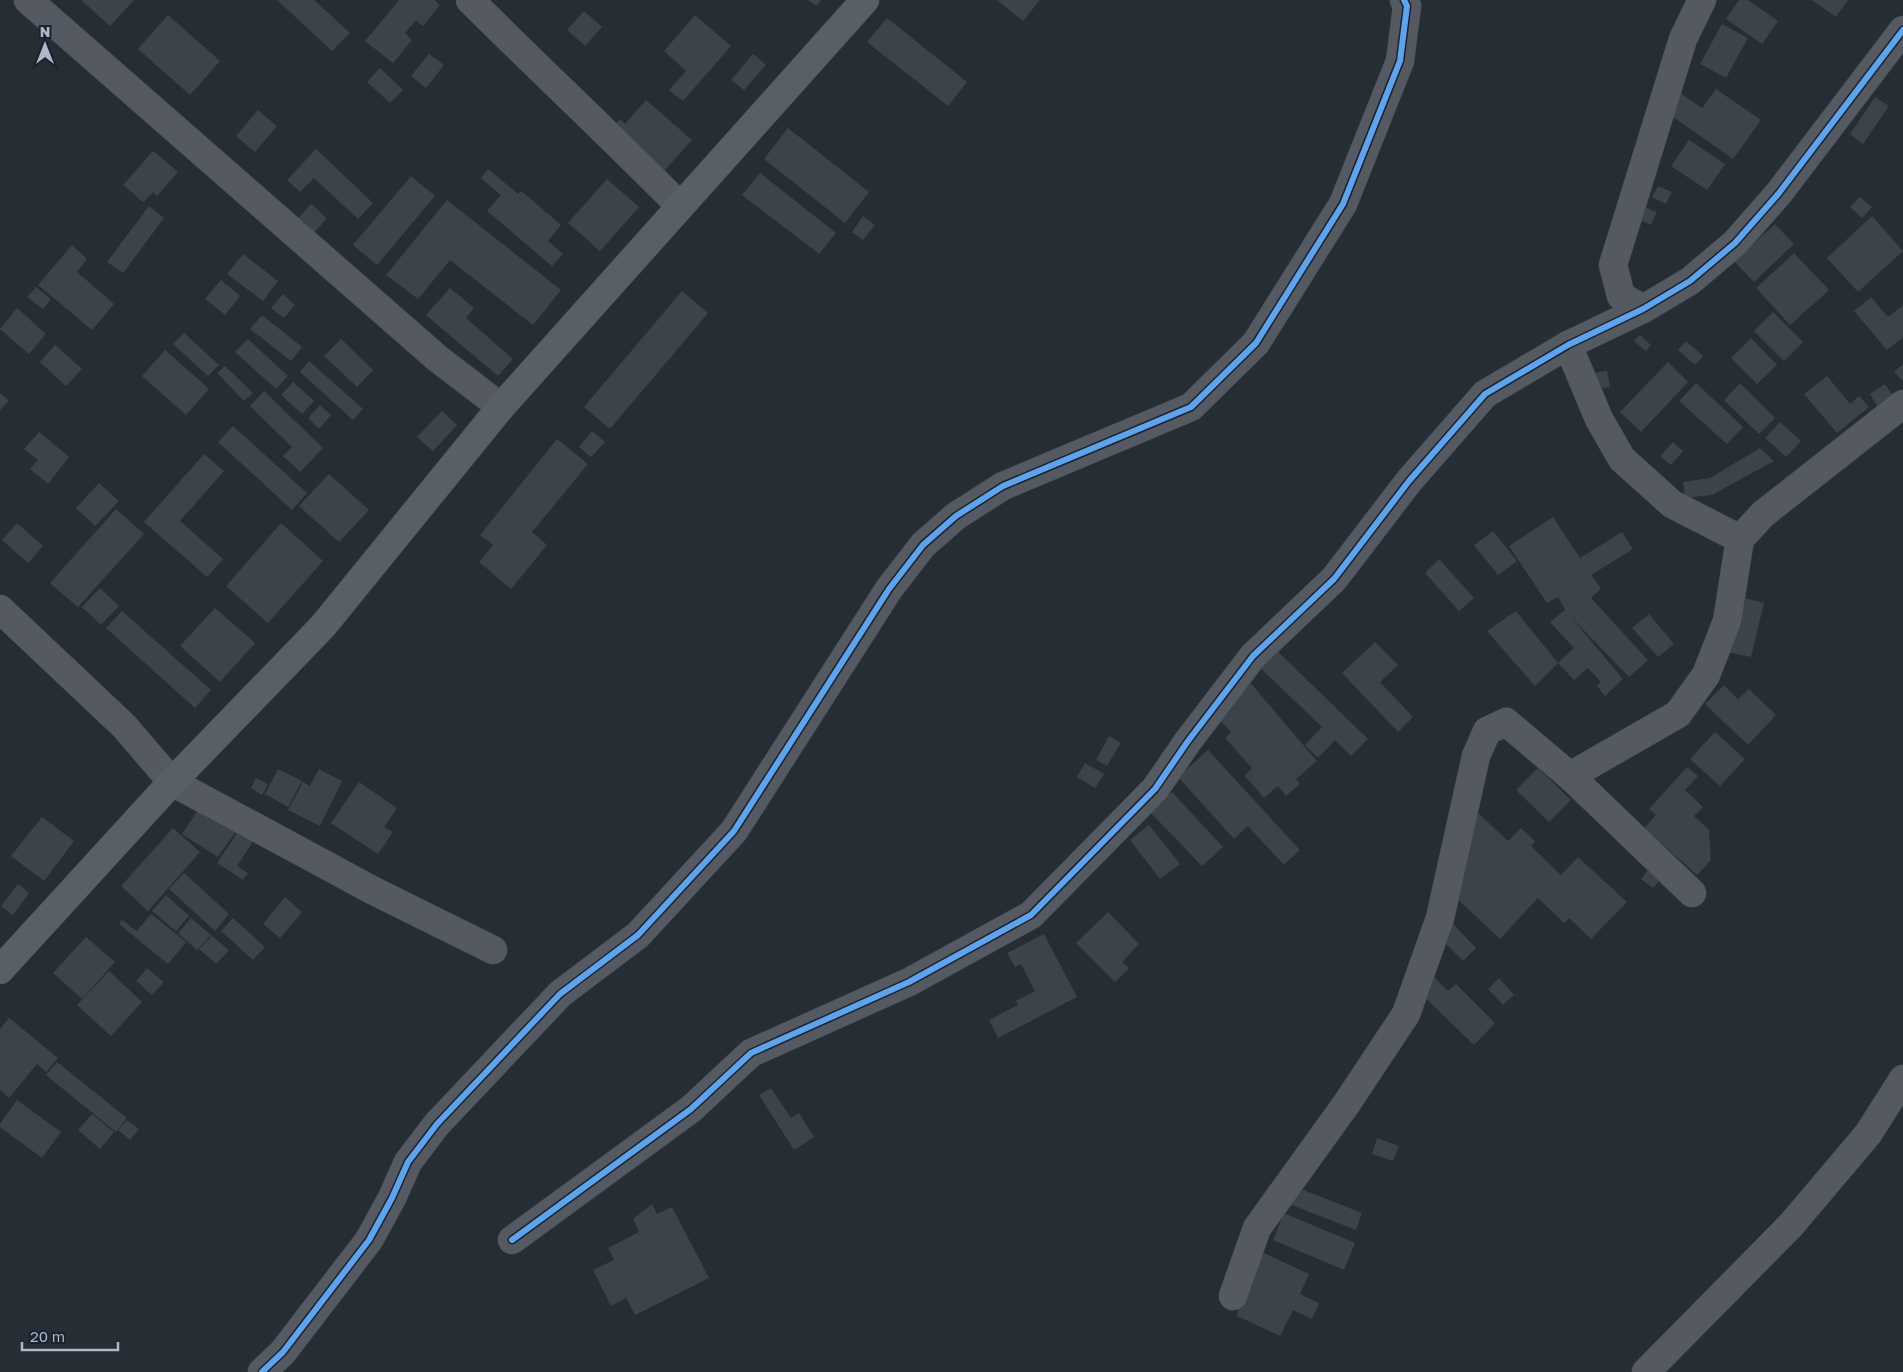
<svg xmlns="http://www.w3.org/2000/svg" width="1903" height="1372" viewBox="0 0 1903 1372" font-family="'Golos Text',sans-serif">
<style>
.building{fill:#3d434a}
.lines{fill:none;stroke-linecap:round;stroke-linejoin:round}
.street-casing{stroke:#44494f;stroke-width:29}
.secondary-casing{stroke:#44494f;stroke-width:29}
.street{stroke:#555a62;stroke-width:28}
.secondary{stroke:#595f67;stroke-width:28}
.cycleway-casing{stroke:#19232f;stroke-width:9}
.cycleway{stroke:#60a3ed;stroke-width:6}
</style>
<rect width="100%" height="100%" fill="#262d34"/>
<g class="building">
<polygon points="81,0 134,0 110,26"/>
<polygon points="277,0 314,0 350,33 332,51"/>
<polygon points="399,0 434,0 440,5 423,26 416,20 405,33 412,40 393,63 365,41"/>
<polygon points="808,0 821,0 816,6"/>
<polygon points="997,0 1040,0 1023,21"/>
<polygon points="1739,0 1748,0 1778,21 1762,44 1726,19"/>
<polygon points="1812,0 1848,0 1836,17"/>
<polygon points="584,11 602,27 585,46 567,30"/>
<polygon points="168,15 220,61 190,95 138,49"/>
<polygon points="695,15 731,46 683,101 669,90 686,71 664,51"/>
<polygon points="887,18 967,82 948,106 867,42"/>
<polygon points="1722,24 1748,38 1726,78 1700,64"/>
<polygon points="429,54 444,65 426,88 411,76"/>
<polygon points="753,54 766,65 744,90 731,80"/>
<polygon points="380,68 403,90 390,103 367,82"/>
<polygon points="1716,89 1761,120 1733,159 1666,112 1680,93 1702,108"/>
<polygon points="1875,97 1889,106 1863,144 1850,134"/>
<polygon points="646,100 692,140 664,171 614,126 620,119 625,124"/>
<polygon points="258,110 277,126 255,152 236,136"/>
<polygon points="788,128 869,192 845,223 764,159"/>
<polygon points="1689,140 1725,164 1707,190 1671,166"/>
<polygon points="316,149 373,203 358,219 314,178 300,192 287,180"/>
<polygon points="153,151 178,172 157,196 153,192 143,202 123,185"/>
<polygon points="488,169 518,194 521,191 561,225 548,241 563,254 552,266 487,211 501,195 481,178"/>
<polygon points="760,173 836,233 819,254 742,195"/>
<polygon points="411,176 435,196 377,265 353,245"/>
<polygon points="607,179 639,207 600,251 568,223"/>
<polygon points="1658,186 1672,192 1666,204 1652,197"/>
<polygon points="1860,197 1872,207 1862,218 1850,207"/>
<polygon points="447,200 561,290 533,325 450,260 418,299 386,275"/>
<polygon points="311,204 327,218 313,234 297,219"/>
<polygon points="149,206 164,218 123,273 107,262"/>
<polygon points="1643,206 1657,212 1651,225 1637,218"/>
<polygon points="863,216 875,225 863,240 852,232"/>
<polygon points="1872,216 1903,251 1858,292 1827,258"/>
<polygon points="1775,224 1794,244 1754,282 1734,261"/>
<polygon points="72,245 87,259 77,272 114,304 92,330 38,285"/>
<polygon points="1794,253 1829,290 1790,325 1756,288"/>
<polygon points="243,254 278,281 263,301 227,274"/>
<polygon points="221,280 240,296 225,315 205,299"/>
<polygon points="36,287 51,299 43,309 27,297"/>
<polygon points="450,288 474,308 466,318 513,359 498,376 426,315"/>
<polygon points="682,291 708,313 610,429 584,407"/>
<polygon points="283,294 295,305 284,318 271,308"/>
<polygon points="1871,297 1888,317 1903,305 1903,337 1887,350 1854,311"/>
<polygon points="17,308 46,334 29,354 0,329"/>
<polygon points="1773,312 1803,342 1784,361 1754,331"/>
<polygon points="262,315 302,347 291,361 250,329"/>
<polygon points="184,333 219,365 208,376 173,344"/>
<polygon points="1640,335 1651,345 1646,351 1634,341"/>
<polygon points="1751,338 1777,365 1757,384 1731,358"/>
<polygon points="248,339 288,376 276,389 235,352"/>
<polygon points="341,339 373,370 357,387 324,356"/>
<polygon points="1686,341 1703,356 1695,365 1678,350"/>
<polygon points="55,345 82,369 66,386 40,362"/>
<polygon points="165,350 209,389 186,415 142,376"/>
<polygon points="309,361 363,409 353,420 300,372"/>
<polygon points="1668,362 1688,382 1641,432 1620,412"/>
<polygon points="1903,364 1903,381 1894,372"/>
<polygon points="225,366 253,393 244,401 217,373"/>
<polygon points="1607,371 1610,387 1595,389 1592,373"/>
<polygon points="1827,376 1850,404 1859,396 1869,407 1837,433 1804,394"/>
<polygon points="293,382 314,401 302,414 281,395"/>
<polygon points="1696,383 1743,427 1727,444 1679,401"/>
<polygon points="1740,383 1775,418 1759,434 1724,400"/>
<polygon points="1885,384 1893,396 1877,406 1870,394"/>
<polygon points="264,391 323,448 300,472 283,456 292,447 250,406"/>
<polygon points="0,393 9,401 0,410"/>
<polygon points="320,405 331,415 319,429 308,418"/>
<polygon points="442,411 457,425 433,451 417,437"/>
<polygon points="1780,422 1801,441 1786,457 1765,438"/>
<polygon points="233,426 307,493 292,510 218,442"/>
<polygon points="592,431 605,442 591,457 579,447"/>
<polygon points="39,432 69,457 48,484 30,469 38,460 24,449"/>
<polygon points="557,439 588,464 532,532 547,545 511,589 479,562 493,545 480,535"/>
<polygon points="1673,442 1683,451 1671,465 1660,456"/>
<polygon points="1760,448 1774,461 1712,495 1685,498 1683,482 1710,478"/>
<polygon points="204,454 224,471 180,521 223,559 207,577 144,522"/>
<polygon points="329,474 369,510 339,542 299,506"/>
<polygon points="99,483 119,501 95,526 76,508"/>
<polygon points="116,509 144,534 78,607 50,583"/>
<polygon points="1553,517 1580,558 1622,532 1633,549 1591,575 1601,588 1591,598 1648,660 1629,677 1570,616 1623,679 1605,696 1597,686 1601,682 1588,668 1574,680 1558,663 1535,686 1487,631 1516,611 1558,663 1574,648 1550,622 1565,610 1558,597 1547,603 1509,546"/>
<polygon points="17,523 43,546 28,563 2,540"/>
<polygon points="281,523 323,561 268,623 226,586"/>
<polygon points="1493,531 1517,561 1498,575 1474,545"/>
<polygon points="1439,559 1474,598 1459,611 1425,573"/>
<polygon points="100,588 119,606 101,625 82,607"/>
<polygon points="1741,597 1764,603 1751,657 1728,652"/>
<polygon points="215,608 255,643 220,682 180,646"/>
<polygon points="122,611 211,690 195,708 106,628"/>
<polygon points="1649,614 1674,644 1658,657 1632,628"/>
<polygon points="1375,642 1398,665 1380,682 1413,717 1398,732 1342,673"/>
<polygon points="1270,644 1368,739 1351,756 1335,740 1318,758 1305,745 1322,727 1253,661"/>
<polygon points="1241,672 1317,761 1296,779 1300,784 1286,796 1278,786 1264,798 1245,776 1252,768 1225,738 1231,732 1215,715"/>
<polygon points="1724,685 1738,699 1749,689 1776,715 1748,745 1705,704"/>
<polygon points="1715,732 1745,759 1720,786 1690,759"/>
<polygon points="1109,736 1121,743 1107,766 1096,760"/>
<polygon points="1208,750 1300,850 1284,865 1248,826 1234,839 1178,777"/>
<polygon points="1085,763 1104,774 1095,788 1077,777"/>
<polygon points="1687,767 1698,776 1685,790 1703,807 1694,816 1709,830 1711,860 1697,875 1644,828 1656,815 1649,809"/>
<polygon points="1538,768 1571,800 1549,822 1516,790"/>
<polygon points="278,769 302,781 288,807 265,794"/>
<polygon points="319,769 342,781 320,826 288,810 303,782 310,786"/>
<polygon points="256,778 268,784 262,795 251,788"/>
<polygon points="359,782 397,808 384,827 393,832 378,854 331,823"/>
<polygon points="1172,792 1223,847 1202,866 1150,812"/>
<polygon points="202,804 238,828 218,857 182,834"/>
<polygon points="1474,809 1508,841 1521,828 1535,841 1531,846 1561,875 1578,857 1627,902 1591,939 1569,918 1564,923 1538,898 1500,939 1450,892"/>
<polygon points="42,817 74,841 44,881 11,856"/>
<polygon points="243,824 258,834 237,866 248,873 243,880 217,863"/>
<polygon points="1149,825 1180,864 1160,879 1130,840"/>
<polygon points="173,828 200,852 148,911 121,886"/>
<polygon points="1648,870 1660,880 1653,888 1641,879"/>
<polygon points="184,873 229,914 215,931 169,889"/>
<polygon points="18,884 29,893 13,915 1,906"/>
<polygon points="166,895 189,916 176,931 152,911"/>
<polygon points="285,897 302,912 280,938 263,924"/>
<polygon points="1108,912 1139,944 1122,962 1129,968 1115,982 1076,943"/>
<polygon points="151,914 186,942 168,964 119,924 122,920 137,931"/>
<polygon points="191,918 211,935 197,950 178,933"/>
<polygon points="233,918 265,947 253,960 221,931"/>
<polygon points="1453,924 1476,948 1463,961 1439,937"/>
<polygon points="1044,934 1077,997 998,1038 989,1020 1018,1005 1016,1001 1035,991 1021,964 1015,967 1007,953"/>
<polygon points="212,936 229,950 216,964 199,949"/>
<polygon points="86,937 115,962 82,999 53,973"/>
<polygon points="147,968 164,982 152,995 136,981"/>
<polygon points="109,971 142,1002 111,1036 77,1005"/>
<polygon points="1433,976 1448,991 1456,984 1495,1023 1474,1045 1418,991"/>
<polygon points="1499,978 1514,995 1503,1005 1488,989"/>
<polygon points="9,1018 58,1058 46,1072 37,1064 9,1098 0,1090 0,1029"/>
<polygon points="57,1062 127,1118 116,1132 46,1075"/>
<polygon points="771,1088 791,1118 799,1113 814,1137 794,1150 759,1095"/>
<polygon points="17,1100 61,1132 42,1158 0,1127 0,1124"/>
<polygon points="92,1114 114,1132 100,1149 78,1130"/>
<polygon points="127,1120 139,1129 130,1140 118,1130"/>
<polygon points="1377,1138 1399,1146 1393,1161 1372,1154"/>
<polygon points="1296,1187 1362,1213 1356,1230 1289,1204"/>
<polygon points="652,1204 657,1214 672,1207 709,1278 635,1315 626,1298 611,1306 593,1270 614,1260 608,1248 639,1232 633,1219"/>
<polygon points="1284,1213 1355,1243 1344,1270 1273,1240"/>
<polygon points="1260,1251 1309,1274 1300,1294 1319,1303 1312,1319 1293,1310 1280,1336 1237,1316 1242,1289"/>
</g>
<g class="lines">
<g class="street-casing">
<g id="street">
<polyline points="28,0 437,358 501,407"/>
<path d="M 470,0 C 539,69 611,136 680,206"/>
<polyline points="1643,309 1621,296 1613,265 1683,39 1702,0"/>
<polyline points="1568,345 1599,419 1622,459 1672,504 1740,539 1763,514 1903,404"/>
<polyline points="0,609 124,726 172,782 372,890 493,950"/>
<polyline points="1570,776 1678,714 1706,675 1727,621 1740,539"/>
<polyline points="512,1240 691,1109 751,1053 909,982 1031,915 1155,789 1188,741 1253,656 1334,579 1409,481 1485,394 1568,345 1643,309 1690,281 1735,243 1779,193 1903,30"/>
<polyline points="1233,1296 1257,1228 1347,1103 1406,1014 1440,918 1476,756 1487,731 1506,722 1570,776 1692,893"/>
<polyline points="262,1372 283,1352 369,1240 392,1198 408,1162 437,1124 560,994 638,935 734,831 889,589 923,545 956,516 1003,486 1191,407 1256,343 1343,204 1400,61 1407,6 1404,0"/>
<polyline points="1646,1372 1791,1225 1868,1134 1903,1079"/>
</g>
</g>
<g class="secondary-casing">
<polyline id="secondary" points="0,970 172,782 323,626 501,407 865,0"/>
</g>
<use href="#street" class="street"/>
<use href="#secondary" class="secondary"/>
<g class="cycleway-casing">
<g id="cycleway">
<polyline points="512,1240 691,1109 751,1053 909,982 1031,915 1155,789 1188,741 1253,656 1334,579 1409,481 1485,394 1568,345 1643,309 1690,281 1735,243 1779,193 1903,30"/>
<polyline points="262,1372 283,1352 369,1240 392,1198 408,1162 437,1124 560,994 638,935 734,831 889,589 923,545 956,516 1003,486 1191,407 1256,343 1343,204 1400,61 1407,6 1404,0"/>
</g>
</g>
<use href="#cycleway" class="cycleway"/>
</g>
<g transform="translate(45 45)" stroke="#19232f" stroke-width="4" paint-order="stroke">
<path d="M0-4L9 19L0 12L-9 19Z" fill="#aeb8c7"/>
<text y="-8" font-size="14" font-weight="bold" text-anchor="middle" fill="#aeb8c7">N</text>
</g>
<path d="M22 1342v8h96v-8" fill="none" stroke="#aeb8c7" stroke-width="2.5"/>
<text x="30" y="1342" font-size="15" fill="#aeb8c7" stroke="#19232f" stroke-width="4" paint-order="stroke">20 m</text>
</svg>
